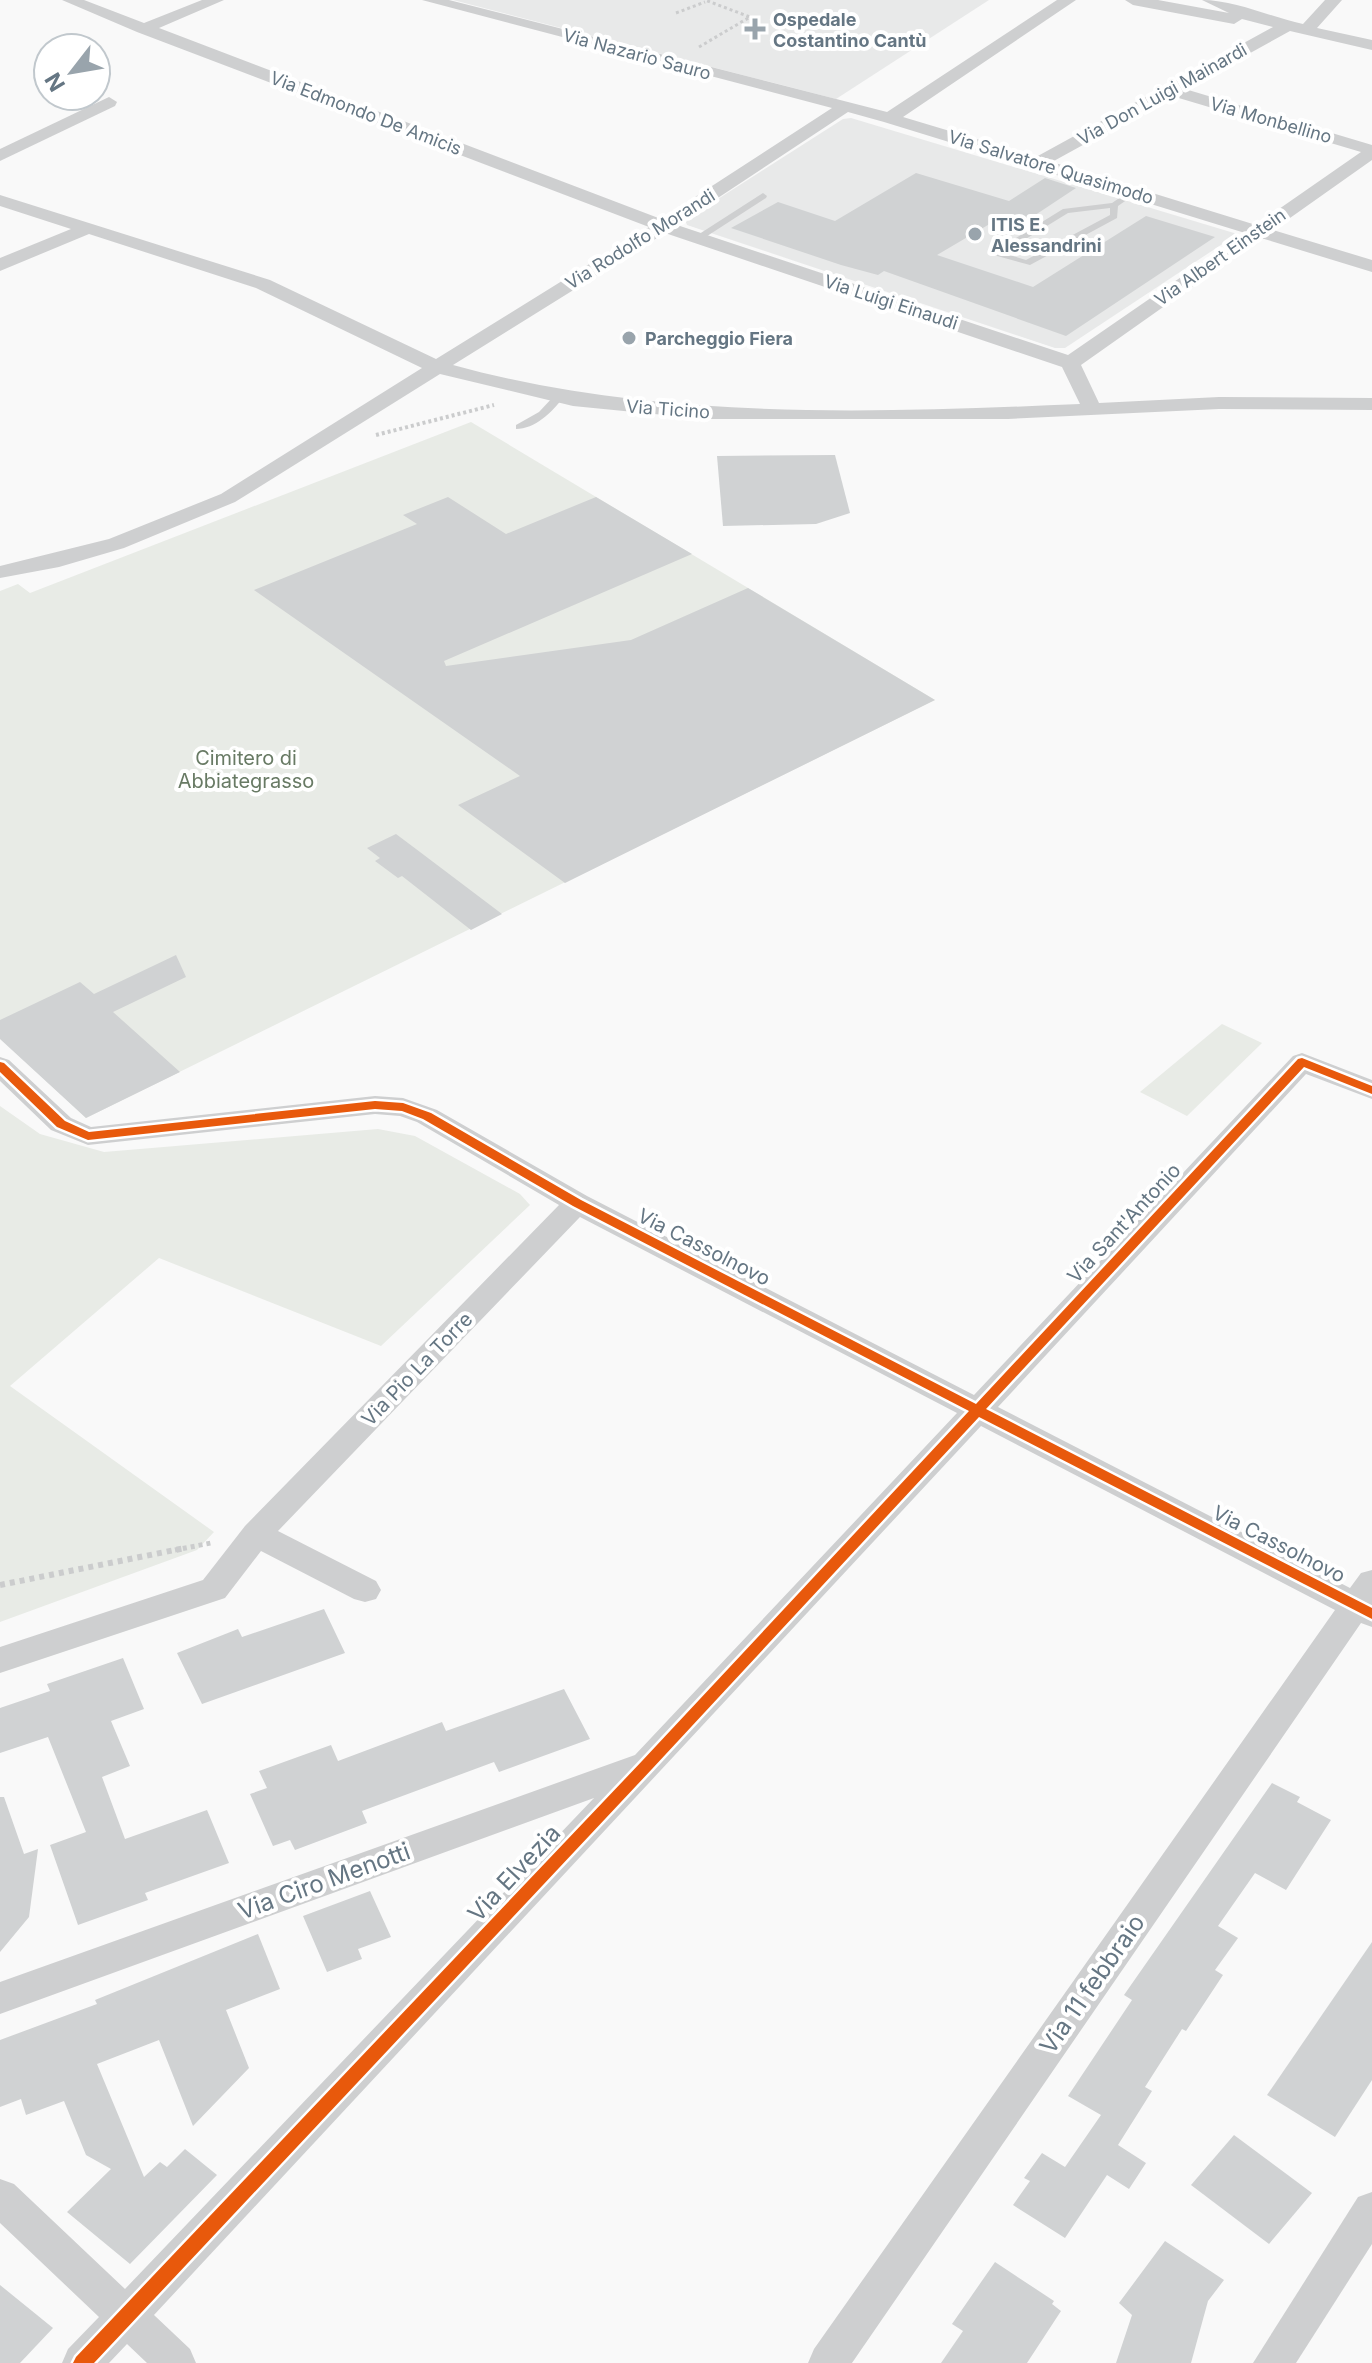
<svg xmlns="http://www.w3.org/2000/svg" width="1372" height="2363" viewBox="0 0 1372 2363" font-family="Inter,sans-serif">
<style>
.built{fill:#e8e9e9}
.green{fill:#e8ebe6}
.building{fill:#d0d2d3}
.lines{fill:none;stroke-linecap:round;stroke-linejoin:round}
.path-far3{stroke:#cbcccd;stroke-width:3;stroke-dasharray:3 3;stroke-linecap:butt}
.path-far2{stroke:#cbcccd;stroke-width:4;stroke-dasharray:3 3;stroke-linecap:butt}
.path-far1{stroke:#cbcccd;stroke-width:5;stroke-dasharray:4 4;stroke-linecap:butt}
.path{stroke:#cbcccd;stroke-width:6;stroke-dasharray:5 5;stroke-linecap:butt}
.lane{fill:#cecfd0;fill-rule:evenodd}
.street{fill:#cecfd0;fill-rule:evenodd}
.cycleway-casing{stroke:#fff;stroke-width:5}
.cycleway{fill:#e8590c;fill-rule:evenodd}
.poi-dot{fill:#99a4ac;stroke:#fff;stroke-width:3}
.labels{text-anchor:middle;dominant-baseline:central;stroke-width:8;stroke-linejoin:round;paint-order:stroke}
.far-poi-label{font-size:18px;font-weight:bold;fill:#657683;stroke:#fff;text-anchor:start}
.far-street-label{font-size:18px;fill:#657683;stroke:#fff}
.park-label{font-size:20px;fill:#687a64;stroke:#fff}
.street-label{font-size:20px;fill:#657683;stroke:#fff}
.near-street-label{font-size:24px;fill:#657683;stroke:#fff}
</style>
<rect width="100%" height="100%" fill="#f9f9f9"/>
<g class="built">
<polygon points="453,0 989,0 836,99"/>
<polygon points="851,118 1234,233 1236,235 1065,348 1055,348 687,225 685,220 843,119"/>
</g>
<g class="green">
<polygon points="471,422 935,700 86,1118 0,1038 0,591 18,584 30,593"/>
<polygon points="1222,1024 1262,1043 1187,1116 1140,1092"/>
<polygon points="0,1106 40,1134 104,1152 378,1129 415,1136 520,1194 530,1205 381,1346 159,1258 10,1386 214,1532 197,1550 0,1622"/>
</g>
<g class="building">
<polygon points="916,173 1009,201 1045,178 1076,188 1014,229 993,222 937,255 1033,287 1146,216 1215,237 1066,336 884,271 878,275 841,265 731,228 778,202 835,221"/>
<polygon points="835,455 850,513 816,524 723,526 717,456"/>
<polygon points="448,497 506,534 596,497 692,554 444,661 446,666 631,640 748,588 935,700 565,883 458,805 520,776 254,590 417,524 403,515"/>
<polygon points="396,834 416,849 502,914 471,930 402,876 398,878 375,861 380,858 367,848"/>
<polygon points="176,955 186,977 113,1012 180,1072 86,1118 0,1039 0,1020 80,982 94,994"/>
<polygon points="324,1609 345,1653 202,1704 177,1653 238,1629 242,1637"/>
<polygon points="123,1658 144,1709 111,1721 130,1766 102,1777 125,1839 207,1810 229,1863 145,1893 148,1900 78,1925 50,1845 86,1832 48,1737 0,1753 0,1708 50,1691 47,1684"/>
<polygon points="564,1689 590,1739 499,1772 494,1762 362,1811 367,1823 295,1850 290,1840 273,1846 250,1794 267,1788 259,1771 331,1745 338,1761 442,1722 446,1731"/>
<polygon points="1272,1783 1300,1797 1297,1802 1331,1820 1286,1890 1255,1873 1218,1926 1238,1938 1215,1970 1223,1975 1186,2031 1182,2029 1145,2087 1152,2091 1118,2145 1146,2163 1129,2189 1107,2175 1065,2238 1013,2205 1030,2181 1024,2178 1042,2153 1065,2167 1101,2115 1068,2096 1132,2000 1124,1995"/>
<polygon points="0,1797 4,1797 24,1854 38,1849 29,1917 0,1952"/>
<polygon points="370,1891 391,1937 358,1949 362,1959 327,1972 303,1916"/>
<polygon points="258,1934 280,1989 226,2010 249,2068 193,2126 159,2040 97,2064 144,2177 160,2162 167,2167 185,2149 217,2175 130,2264 67,2212 111,2169 86,2155 64,2101 26,2115 21,2099 0,2107 0,2040 97,2004 95,2000"/>
<polygon points="1372,1942 1372,2080 1335,2137 1267,2095"/>
<polygon points="1234,2135 1312,2193 1269,2244 1191,2185"/>
<polygon points="1165,2241 1224,2280 1208,2301 1191,2363 1116,2363 1132,2315 1119,2303"/>
<polygon points="995,2262 1054,2301 1052,2304 1061,2311 1027,2363 941,2363 963,2331 952,2324"/>
<polygon points="0,2285 53,2328 20,2363 0,2363"/>
</g>
<g class="lines">
<g class="path-far3">
<polyline points="676,13 705,2"/>
<polyline points="699,47 750,17 705,0"/>
</g>
<polyline class="path-far2" points="376,435 494,405"/>
<polyline class="path-far1" points="175,1550 211,1543"/>
<polyline class="path" points="0,1585 185,1548"/>
<g class="lane">
<path d="M 1131,190 L 1138,192 L 1118,206 L 1117,218 L 1030,265 L 990,254 L 1063,209 L 1112,203 ZM 1110,208 L 1110,215 L 1026,260 L 1003,253 L 1068,213 Z"/>
<polygon points="763,193 767,196 766,198 701,240 693,238"/>
<path d="M 554,396 L 563,398 C 552,412 535,429 516,429 L 516,425 L 539,412 Z"/>
</g>
<g class="street">
<path d="M 62,0 L 84,0 L 144,23 L 202,0 L 224,0 L 159,28 L 661,219 L 832,108 L 422,0 L 449,0 L 887,112 L 1057,0 L 1076,0 L 903,117 L 1036,157 L 1273,27 L 1242,19 L 1234,24 L 1133,5 L 1125,0 L 1158,0 L 1229,13 L 1202,0 C 1235,0 1270,17 1303,24 L 1325,0 L 1342,0 L 1317,28 L 1372,40 L 1372,50 L 1290,31 L 1185,89 L 1372,145 L 1372,160 L 1273,230 L 1372,260 L 1372,272 L 1261,238 L 1081,365 L 1099,403 L 1219,397 L 1372,398 L 1372,410 L 1219,409 L 1008,419 L 705,419 L 573,406 L 440,374 L 235,502 L 124,548 L 59,567 L 0,578 L 0,566 L 109,539 L 221,494 L 422,368 L 256,288 L 89,234 L 0,271 L 0,258 L 71,229 L 0,206 L 0,195 L 270,280 L 436,359 L 649,227 L 137,32 ZM 1172,96 L 1361,152 L 1256,225 L 1052,162 ZM 848,112 L 884,122 L 1245,233 L 1068,355 L 677,225 ZM 665,233 L 1062,367 L 1080,404 C 871,413 656,421 453,365 Z"/>
<polygon points="109,97 117,102 115,106 0,161 0,149"/>
<polygon points="1302,1053 1372,1080 1372,1099 1306,1074 998,1407 1350,1588 1361,1573 1372,1570 1372,1627 1361,1623 852,2363 808,2363 814,2349 1335,1610 981,1426 154,2315 190,2349 196,2363 147,2363 127,2344 109,2363 62,2363 68,2349 99,2317 0,2223 0,2179 14,2184 125,2289 594,1798 0,2014 0,1982 635,1755 957,1413 580,1217 278,1531 376,1581 381,1590 376,1599 365,1602 354,1599 261,1551 225,1598 0,1673 0,1647 203,1580 245,1526 559,1205 417,1122 400,1116 375,1114 88,1145 51,1130 0,1081 0,1057 9,1060 71,1118 91,1127 375,1096 403,1098 437,1110 587,1196 974,1395 1293,1056"/>
<polygon points="1372,2192 1372,2244 1296,2363 1253,2363 1358,2197"/>
</g>
<g class="cycleway-casing">
<polygon id="cycleway" points="1302,1058 1372,1086 1372,1094 1304,1067 986,1409 1372,1608 1372,1619 979,1417 652,1769 94,2363 73,2363 76,2357 642,1761 969,1411 573,1206 423,1119 402,1111 375,1109 88,1140 57,1127 0,1072 0,1062 4,1063 65,1121 89,1132 375,1101 403,1103 431,1113 581,1200 976,1404 1298,1059"/>
</g>
<use href="#cycleway" class="cycleway"/>
</g>
<g class="poi-dot">
<path d="M751 17h8v8h8v8h-8v8h-8v-8h-8v-8h8z"/>
<circle cx="975" cy="234" r="8"/>
<circle cx="629" cy="338" r="8"/>
</g>
<g class="labels">
<g class="far-poi-label">
<text x="773" y="19">Ospedale<tspan x="773" dy="21">Costantino Cantù</tspan></text>
<text x="991" y="224">ITIS E.<tspan x="991" dy="21">Alessandrini</tspan></text>
<text x="645" y="338">Parcheggio Fiera</text>
</g>
<g class="far-street-label">
<text transform="translate(637 54) rotate(15)">Via Nazario Sauro</text>
<text transform="translate(1162 94) rotate(-29)">Via Don Luigi Mainardi</text>
<text transform="translate(366 113) rotate(21)">Via Edmondo De Amicis</text>
<text transform="translate(1271 120) rotate(16)">Via Monbellino</text>
<text transform="translate(1051 167) rotate(17)">Via Salvatore Quasimodo</text>
<text transform="translate(640 239) rotate(-32)">Via Rodolfo Morandi</text>
<text transform="translate(1220 257) rotate(-35)">Via Albert Einstein</text>
<text transform="translate(891 302) rotate(18)">Via Luigi Einaudi</text>
<text transform="translate(668 409) rotate(4)">Via Ticino</text>
</g>
<g class="park-label">
<text x="246" y="758">Cimitero di<tspan x="246" dy="23">Abbiategrasso</tspan></text>
</g>
<g class="street-label">
<text transform="translate(1124 1223) rotate(-47)">Via Sant'Antonio</text>
<text transform="translate(704 1247) rotate(27)">Via Cassolnovo</text>
<text transform="translate(417 1369) rotate(-46)">Via Pio La Torre</text>
<text transform="translate(1279 1544) rotate(27)">Via Cassolnovo</text>
</g>
<g class="near-street-label">
<text transform="translate(514 1873) rotate(-47)">Via Elvezia</text>
<text transform="translate(324 1881) rotate(-20)">Via Ciro Menotti</text>
<text transform="translate(1092 1984) rotate(-55)">Via 11 febbraio</text>
</g>
</g>
<g transform="translate(72 72) rotate(239)"><circle r="38" fill="#ffffff" stroke="#c1c8cd" stroke-width="2"/>
<path d="M0-6L14 30L0 20L-14 30Z" fill="#99a4ac"/>
<text y="-12" font-size="22" font-weight="bold" text-anchor="middle" fill="#657683">N</text>
</g>
</svg>
